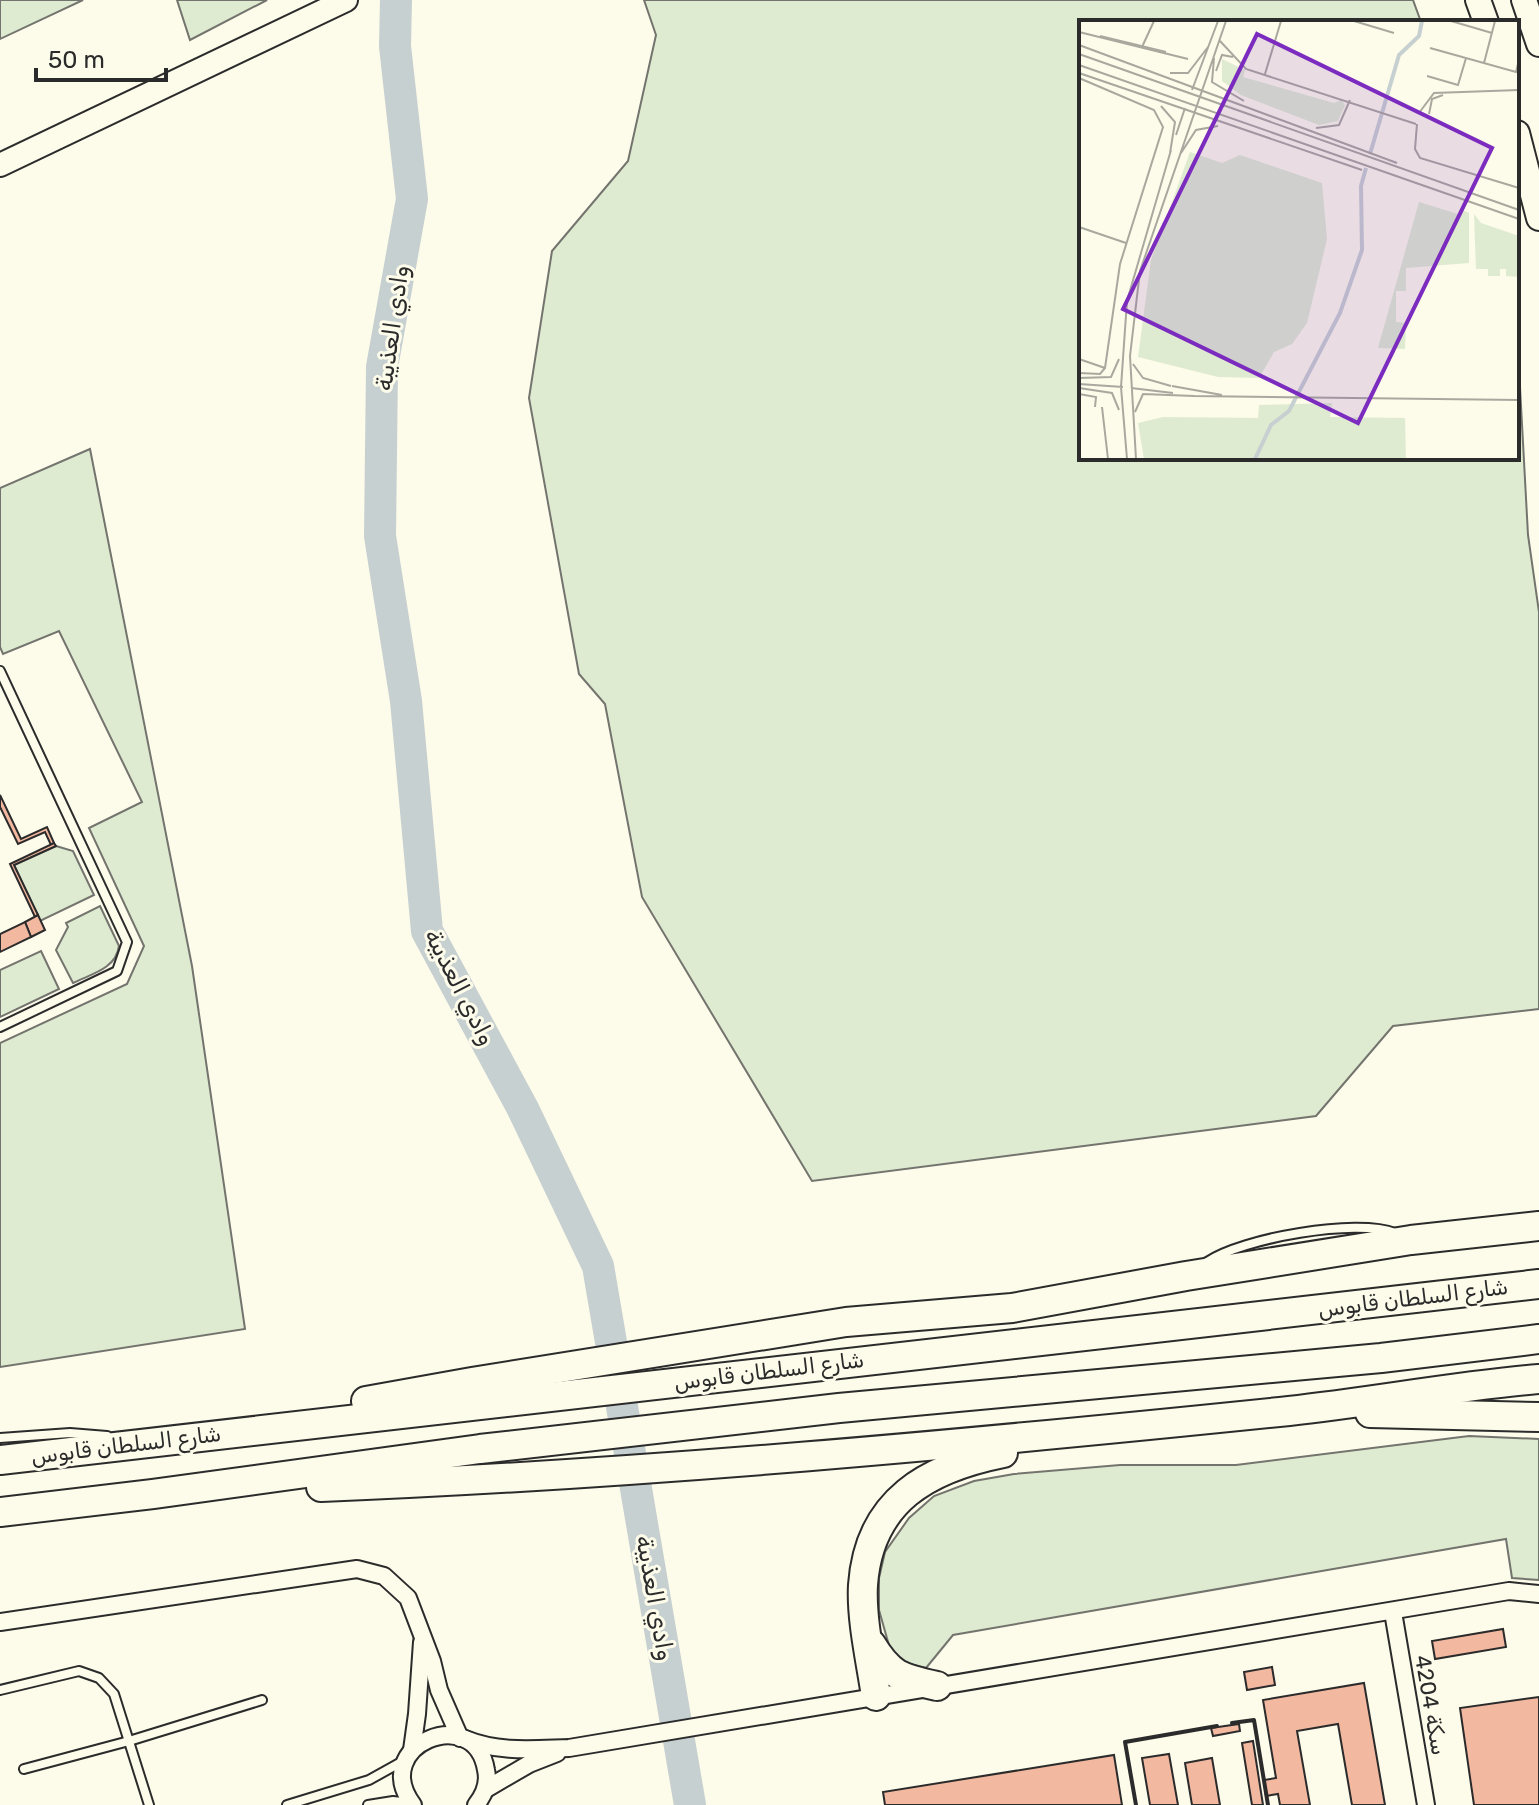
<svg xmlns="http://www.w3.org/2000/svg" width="1539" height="1805" viewBox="0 0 1539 1805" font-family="Rubik,'Noto Naskh Arabic',sans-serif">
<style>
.green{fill:#deebd1;stroke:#74746e;stroke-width:2}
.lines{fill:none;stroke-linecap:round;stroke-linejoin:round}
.river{stroke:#c7d0d0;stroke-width:32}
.building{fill:#f2b8a0;stroke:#2b2b2b;stroke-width:2}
.lane-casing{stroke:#2b2b2b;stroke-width:12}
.street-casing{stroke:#2b2b2b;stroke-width:20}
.secondary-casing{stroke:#2b2b2b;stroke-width:26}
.primary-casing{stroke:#2b2b2b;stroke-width:28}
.highway-casing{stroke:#2b2b2b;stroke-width:32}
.lane{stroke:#fdfbea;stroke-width:8}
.street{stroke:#fdfbea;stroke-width:16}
.secondary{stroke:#fdfbea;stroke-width:22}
.primary{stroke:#fdfbea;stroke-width:24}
.highway{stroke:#fdfbea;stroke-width:28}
.wall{stroke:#2b2b2b;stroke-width:4}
.labels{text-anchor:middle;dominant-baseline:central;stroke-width:6;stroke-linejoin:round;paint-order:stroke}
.street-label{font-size:22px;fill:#2b2b2b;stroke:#fdfbea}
.water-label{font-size:24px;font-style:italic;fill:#2b2b2b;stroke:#fdfbea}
.inset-river{fill:none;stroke:#c7d0d0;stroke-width:4}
.inset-road{fill:none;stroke:#a9a89e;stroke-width:2}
.view{fill:#7b2cbf;fill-opacity:0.15;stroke:#7b2cbf;stroke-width:4}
.inset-edge{fill:none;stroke:#2b2b2b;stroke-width:4}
</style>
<rect width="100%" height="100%" fill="#fdfbea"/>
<g class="green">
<polygon points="0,0 83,0 0,39"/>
<polygon points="177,0 267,0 190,40"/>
<polygon points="644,0 1413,0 1421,22 1081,22 1081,458 1517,458 1517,332 1528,535 1539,612 1539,1009 1393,1026 1316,1116 812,1181 642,897 605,704 579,674 529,398 552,251 628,161 656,35"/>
<polygon points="90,449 192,966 245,1329 0,1367 0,1043 127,984 144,946 89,828 142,802 59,631 3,654 0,647 0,488"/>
<polygon points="56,846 73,851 94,895 40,921 14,865"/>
<path d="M 100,906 L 119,946 C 116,969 91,974 73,983 L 56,950 L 68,927 L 66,923 Z"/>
<polygon points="41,951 59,989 0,1017 0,970"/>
<polygon points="1469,1436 1539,1439 1539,1580 1512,1578 1506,1539 953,1635 926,1668 903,1662 892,1656 879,1610 879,1578 885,1552 909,1518 934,1496 974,1481 1014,1474 1120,1465 1236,1465"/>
</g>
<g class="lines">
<polyline class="river" points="396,0 395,46 412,199 382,367 380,536 406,701 427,931 523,1109 598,1266 690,1805"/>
</g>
<g class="building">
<polygon points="0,795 21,839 47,827 54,843 51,845 45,832 18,844 0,807"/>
<polygon points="54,843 56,846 14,865 38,915 35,917 10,864"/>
<polygon points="38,915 45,930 31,937 25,922"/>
<polygon points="25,922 31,937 0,952 0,934"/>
<polygon points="1503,1629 1506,1647 1435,1659 1432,1641"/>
<polygon points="1272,1667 1275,1685 1247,1690 1244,1672"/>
<polygon points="1364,1683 1385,1805 1352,1805 1338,1724 1297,1731 1310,1805 1280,1805 1278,1794 1266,1796 1264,1780 1276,1778 1263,1700"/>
<polygon points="1539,1697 1539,1805 1474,1805 1460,1708"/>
<polygon points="1239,1724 1240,1731 1213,1736 1211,1728"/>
<polygon points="1253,1741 1263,1805 1252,1805 1242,1743"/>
<polygon points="1169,1754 1178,1805 1150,1805 1142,1758"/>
<polygon points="1114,1755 1122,1805 885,1805 883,1792"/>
<polygon points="1212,1758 1220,1805 1192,1805 1185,1763"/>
</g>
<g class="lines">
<g class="lane-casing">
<g id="lane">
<polyline points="0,671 127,942 117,971 0,1027"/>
<path d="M 1207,1262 C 1242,1238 1357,1218 1395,1233"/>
<polyline points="0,1438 70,1433 107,1436"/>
<polyline points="0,1690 79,1671 99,1678 114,1694 149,1805"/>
<polyline points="24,1769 129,1741 262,1700"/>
<polyline points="287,1805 369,1780 405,1760"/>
<polyline points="368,1805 393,1801 410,1803"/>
</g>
</g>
<g class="street-casing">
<g id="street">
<polyline points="1393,1612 1426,1805"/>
<polyline points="0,1622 357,1569 384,1576 408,1598 432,1661 439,1690 460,1738"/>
<path d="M 465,1739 C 499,1753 534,1749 569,1748 L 1509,1591 L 1539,1594"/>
<polyline points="412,1750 417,1714 422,1642"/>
<polyline points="486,1789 529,1764 557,1753"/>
<path d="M 413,1805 C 368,1745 475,1702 486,1770 C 489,1783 484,1795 476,1805"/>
</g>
</g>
<g class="secondary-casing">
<polyline id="secondary" points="0,165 346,0"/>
</g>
<g class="primary-casing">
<g id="primary">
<polyline points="1478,0 1486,22"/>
<polyline points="1524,0 1539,44"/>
<polyline points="1517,133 1539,218"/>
</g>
</g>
<g class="highway-casing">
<g id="highway">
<polyline points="366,1401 472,1382 846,1322 1012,1308 1186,1276 1411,1240 1539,1226"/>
<polyline points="1370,1413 1539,1417"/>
<polyline points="0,1460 1539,1284"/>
<path d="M 321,1487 C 644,1474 967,1444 1289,1411 C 1373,1402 1455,1386 1539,1379"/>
<polyline points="0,1512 153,1494 480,1449 839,1408 1381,1358 1539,1339"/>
<path d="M 871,1644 C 890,1676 901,1678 937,1686"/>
<path d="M 876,1696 C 871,1662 861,1619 863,1585 C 869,1500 928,1468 1003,1453"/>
</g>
</g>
<use href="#lane" class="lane"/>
<use href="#street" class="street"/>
<use href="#secondary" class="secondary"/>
<use href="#primary" class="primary"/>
<use href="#highway" class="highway"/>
<g class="wall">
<polyline points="1232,1723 1254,1720 1268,1805"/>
<polyline points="1136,1805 1125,1742 1217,1726"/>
</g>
</g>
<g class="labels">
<g class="street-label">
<text transform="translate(1413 1298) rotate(-7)">شارع السلطان قابوس</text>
<text transform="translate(769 1371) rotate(-7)">شارع السلطان قابوس</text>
<text transform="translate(126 1445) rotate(-7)">شارع السلطان قابوس</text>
<text transform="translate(1431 1705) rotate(80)">سكة 4204</text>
</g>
<g class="water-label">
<text transform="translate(392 328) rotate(-82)">وادي العذيبة</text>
<text transform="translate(460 987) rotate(63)">وادي العذيبة</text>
<text transform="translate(655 1598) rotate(80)">وادي العذيبة</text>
</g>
</g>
<g transform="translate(1079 20)">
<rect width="440" height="440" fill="#fdfbea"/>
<path d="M 143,39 L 166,50 L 164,57 L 255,83 L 262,80 L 266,85 L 259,101 L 240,105 L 162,75 L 143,61 ZM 111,132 L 143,143 L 161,135 L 243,163 L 248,219 L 228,303 L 213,324 L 195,332 L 180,358 L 139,357 L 59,337 L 72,240 ZM 340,182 L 382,195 L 383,190 L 390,193 L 390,243 L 327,248 L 327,271 L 317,271 L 317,302 L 327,303 L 326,329 L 299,328 ZM 395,194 L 402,203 L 440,216 L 440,257 L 427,256 L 427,249 L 421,249 L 421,256 L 409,256 L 409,249 L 397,249 ZM 253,383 L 251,397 L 326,398 L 327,439 L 65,439 L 59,403 L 84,397 L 179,398 L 180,385 Z" fill="#deebd1"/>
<path class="inset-river" d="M 291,134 L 320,35 L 340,16 L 343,1M 176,439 L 192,405 L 210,391 L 261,293 L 283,230 L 282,166 L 287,148"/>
<path class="inset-road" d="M 275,1 L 315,13M 372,1 L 413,13M 0,12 L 109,39M 21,16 L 87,32M 141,21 L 167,49 L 337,104M 0,25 L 318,143M 63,27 L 75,1M 351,28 L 437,52 L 440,40M 0,34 L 440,190M 135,38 L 133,62 L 165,81M 405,43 L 416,1M 0,45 L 440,199M 137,51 L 143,35 L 154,37M 0,53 L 283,150M 91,53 L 109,53 L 129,27M 186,54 L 202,1M 348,56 L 379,65 L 387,38M 0,58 L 75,90 L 84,107 L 41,244 L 26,348 L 21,354 L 0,353M 113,70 L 139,1M 82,86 L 96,102 L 91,133M 340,93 L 355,73 L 440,70M 350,94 L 353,79 L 364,75M 338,104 L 336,129 L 341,138 L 440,168M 237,108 L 260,105 L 271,80M 97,115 L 106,88M 102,133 L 117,110 L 139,106M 0,207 L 47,223M 0,339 L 26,348M 54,344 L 64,358 L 92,366M 0,358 L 32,357 L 40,339M 0,364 L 44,367M 93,366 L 143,375M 0,368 L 33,373 L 40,390M 52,368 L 94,373M 0,374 L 17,377 L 16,387M 114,376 L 440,380M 23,387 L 29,439M 56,392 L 64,374 L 115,376M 48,439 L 42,367 L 48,281 L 92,130M 57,439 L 51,336 L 61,251 L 147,1"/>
<path class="view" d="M 178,14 L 413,128 L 279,403 L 44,289 Z"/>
<rect width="440" height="440" class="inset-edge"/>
</g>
<path d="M36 68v12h130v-12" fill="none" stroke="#2b2b2b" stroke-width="4"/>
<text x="48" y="68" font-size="24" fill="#2b2b2b" stroke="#fdfbea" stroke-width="6" paint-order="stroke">50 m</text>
</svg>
